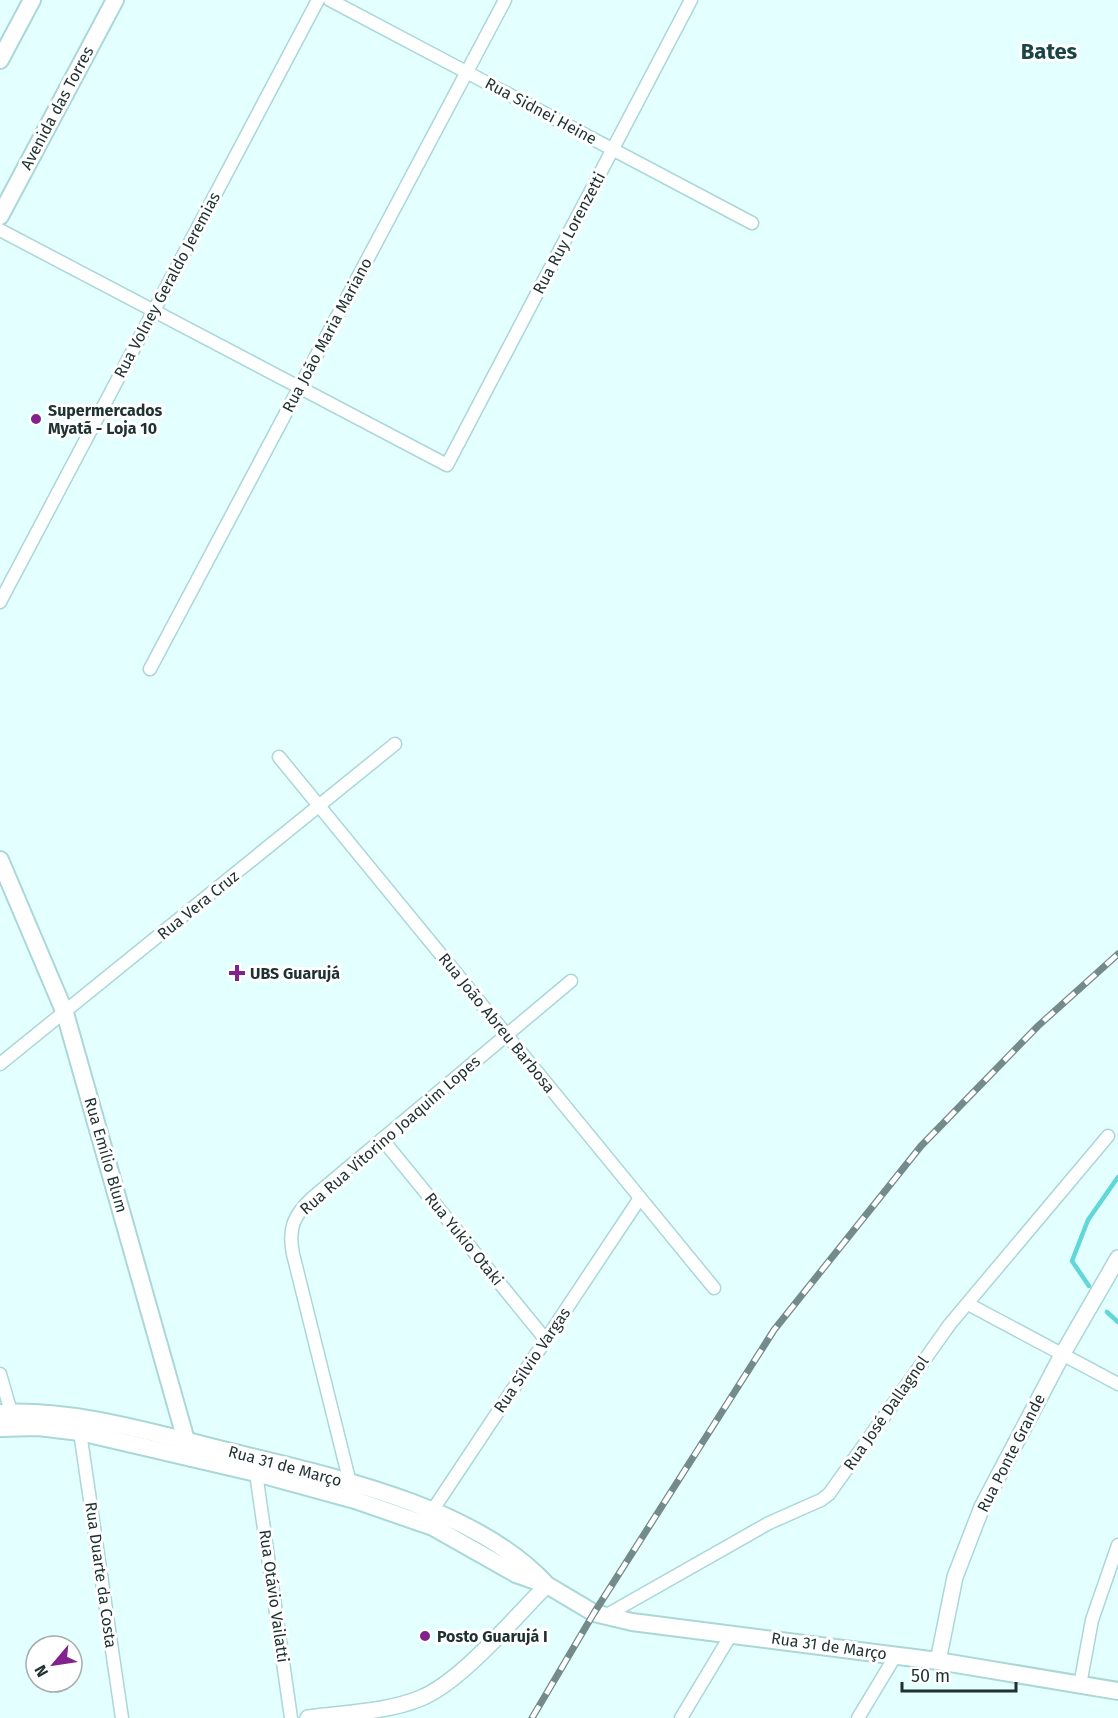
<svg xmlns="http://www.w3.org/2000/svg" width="1118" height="1718" viewBox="0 0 1118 1718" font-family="'Fira Sans',sans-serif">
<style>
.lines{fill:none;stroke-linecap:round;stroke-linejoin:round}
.stream{stroke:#61d7d8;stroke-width:4.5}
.minor-casing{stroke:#aad7d7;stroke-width:15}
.tertiary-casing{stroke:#aad7d7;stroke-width:18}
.secondary-casing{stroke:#aad7d7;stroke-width:20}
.minor{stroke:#fff;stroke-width:12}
.tertiary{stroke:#fff;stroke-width:15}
.secondary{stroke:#fff;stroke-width:16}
.rail-casing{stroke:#758b8b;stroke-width:7}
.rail{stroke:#fff;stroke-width:4.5;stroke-dasharray:14;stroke-linecap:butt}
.poi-dot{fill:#83228c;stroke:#fff;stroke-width:2}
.labels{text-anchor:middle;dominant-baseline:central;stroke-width:6;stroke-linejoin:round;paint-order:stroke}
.street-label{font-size:16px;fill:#1f3131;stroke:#fff}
.poi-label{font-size:16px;font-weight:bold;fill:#1f3131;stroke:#fff;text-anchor:start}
.district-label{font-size:22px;font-weight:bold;fill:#1a4445;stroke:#fff}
</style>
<rect width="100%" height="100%" fill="#e4ffff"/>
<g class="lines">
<g class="stream">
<polyline points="1089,1286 1072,1261 1088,1220 1118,1177"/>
<polyline points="1107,1312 1118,1322"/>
</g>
<g class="minor-casing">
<g id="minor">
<polyline points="330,0 752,223"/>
<polyline points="0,230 447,465 691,0"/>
<polyline points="0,602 318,0"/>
<polyline points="150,669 505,0"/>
<polyline points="279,757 714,1288"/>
<polyline points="0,1064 395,744"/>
<polyline points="382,1139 546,1340"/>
<polyline points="968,1304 1118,1384"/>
<polyline points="0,1374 11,1412"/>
<polyline points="80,1432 122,1718"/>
<polyline points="256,1473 291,1718"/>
<path d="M 351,1487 L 293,1254 C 288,1229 293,1216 312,1198 L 571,981"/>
<polyline points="428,1517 640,1198"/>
<polyline points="605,1616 769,1523 821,1500 829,1494 950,1324 1108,1136"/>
<polyline points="1080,1685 1092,1620 1118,1545"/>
<polyline points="681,1718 732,1633"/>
<polyline points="858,1718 896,1655"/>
</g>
</g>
<g class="tertiary-casing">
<g id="tertiary">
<polyline points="938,1661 955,1577 982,1507 1062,1355 1118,1258"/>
<path d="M 308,1718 C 344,1713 388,1712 421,1698 C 461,1682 515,1617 547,1585"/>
</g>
</g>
<g class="secondary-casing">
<g id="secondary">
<polyline points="0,60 32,0"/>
<polyline points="0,216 115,0"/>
<polyline points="0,860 65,1013 191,1458"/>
<path d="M 0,1413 C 72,1409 146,1431 215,1448 C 319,1474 468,1502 544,1582"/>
<polyline points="0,1428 38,1427 80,1432 256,1473 355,1500 433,1527 516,1574 547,1585 594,1613 632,1622 938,1661 1118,1691"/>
</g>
</g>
<use href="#minor" class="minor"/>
<use href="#tertiary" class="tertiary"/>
<use href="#secondary" class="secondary"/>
<g class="rail-casing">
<polyline id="rail" points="532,1718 594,1613 774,1330 921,1146 1038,1026 1118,954"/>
</g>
<use href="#rail" class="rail"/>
</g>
<g class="poi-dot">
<circle cx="36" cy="419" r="6"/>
<path d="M234 964h6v6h6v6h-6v6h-6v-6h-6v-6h6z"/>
<circle cx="425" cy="1636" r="6"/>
</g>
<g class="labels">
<g class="street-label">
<text transform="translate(57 108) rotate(-62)">Avenida das Torres</text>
<text transform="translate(541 111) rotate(28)">Rua Sidnei Heine</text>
<text transform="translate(569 233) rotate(-62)">Rua Ruy Lorenzetti</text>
<text transform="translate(167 285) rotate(-62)">Rua Volney Geraldo Jeremias</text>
<text transform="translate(327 335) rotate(-62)">Rua João Maria Mariano</text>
<text transform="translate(198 905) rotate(-39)">Rua Vera Cruz</text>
<text transform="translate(497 1023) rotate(51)">Rua João Abreu Barbosa</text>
<text transform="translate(390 1135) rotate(-41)">Rua Rua Vitorino Joaquim Lopes</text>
<text transform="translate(106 1155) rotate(74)">Rua Emílio Blum</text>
<text transform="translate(464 1239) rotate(51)">Rua Yukio Otaki</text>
<text transform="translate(532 1360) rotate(-56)">Rua Sílvio Vargas</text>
<text transform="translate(886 1413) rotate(-55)">Rua José Dallagnol</text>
<text transform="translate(1011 1453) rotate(-63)">Rua Ponte Grande</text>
<text transform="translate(285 1466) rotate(15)">Rua 31 de Março</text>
<text transform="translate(101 1575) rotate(82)">Rua Duarte da Costa</text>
<text transform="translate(274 1596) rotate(82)">Rua Otávio Vailatti</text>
<text transform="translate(829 1646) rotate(8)">Rua 31 de Março</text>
</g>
<g class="poi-label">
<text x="48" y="410">Supermercados<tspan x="48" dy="18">Myatã - Loja 10</tspan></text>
<text x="250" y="973">UBS Guarujá</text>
<text x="437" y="1636">Posto Guarujá I</text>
</g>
<g class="district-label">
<text x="1049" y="51">Bates</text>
</g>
</g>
<g transform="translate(54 1664) rotate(241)"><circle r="28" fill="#ffffff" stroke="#a5adad" stroke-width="1.5"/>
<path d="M0-4.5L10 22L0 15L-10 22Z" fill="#83228c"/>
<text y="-9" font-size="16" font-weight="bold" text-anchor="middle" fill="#1f3131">N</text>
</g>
<path d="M902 1682v9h114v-9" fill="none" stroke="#1f3131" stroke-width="3"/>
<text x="911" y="1682" font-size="18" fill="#1f3131" stroke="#ffffff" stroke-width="4.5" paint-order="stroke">50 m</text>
</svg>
